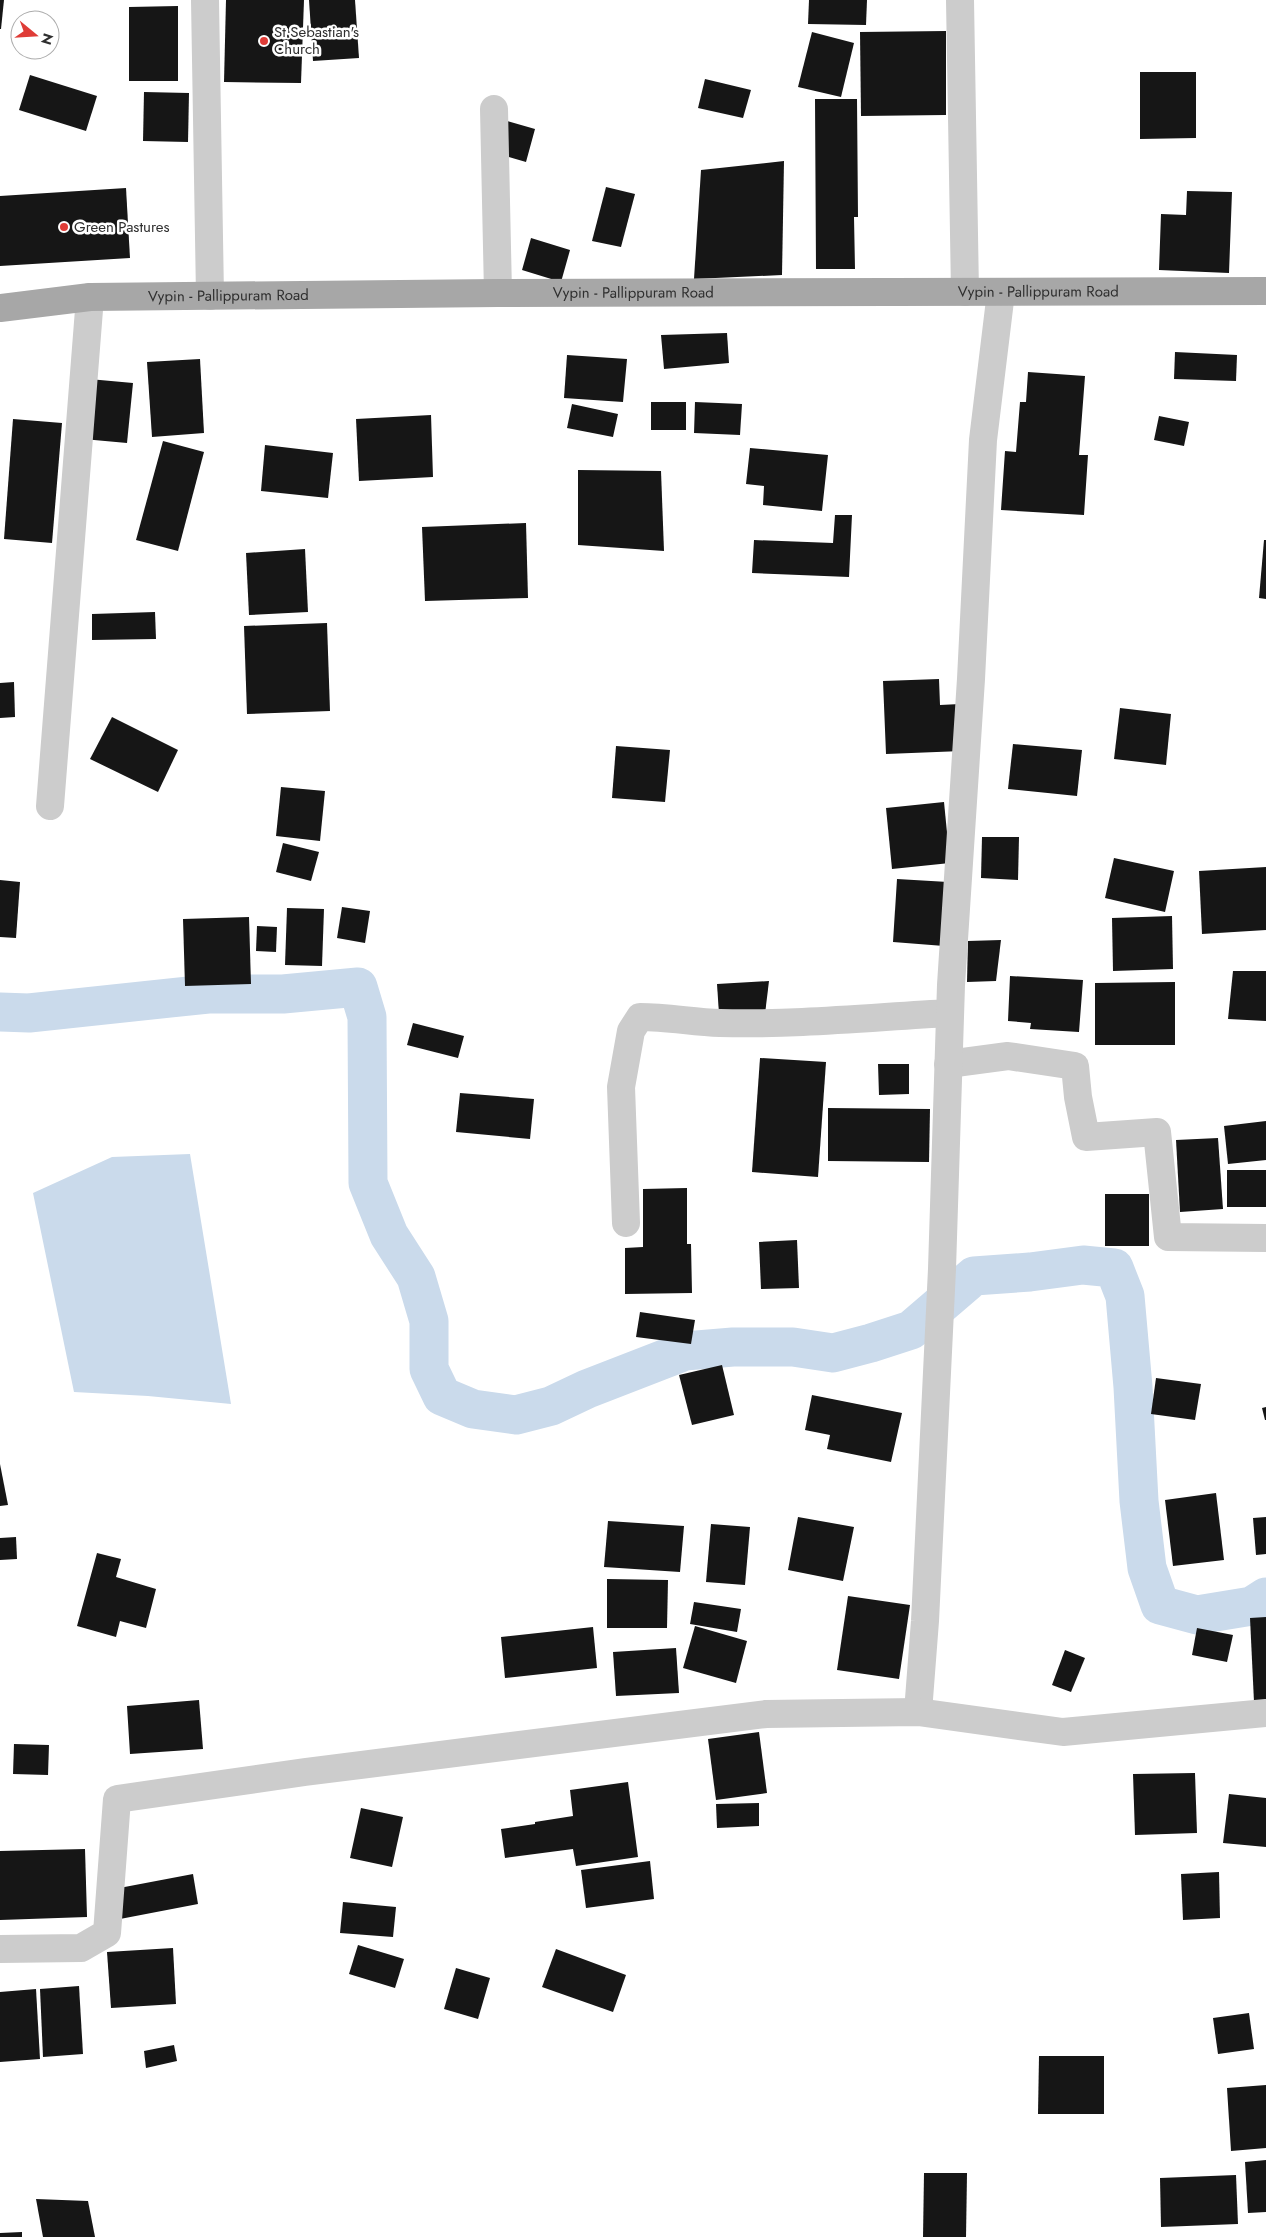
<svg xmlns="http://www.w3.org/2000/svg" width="1266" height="2237" viewBox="0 0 1266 2237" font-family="Jost,sans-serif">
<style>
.water{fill:#cadaeb}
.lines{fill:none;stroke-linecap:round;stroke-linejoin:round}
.canal{stroke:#cadaeb;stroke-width:39}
.building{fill:#161616}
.minor{stroke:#ccc;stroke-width:28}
.major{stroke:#a7a7a7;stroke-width:28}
.poi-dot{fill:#df3c37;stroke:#fff;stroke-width:2}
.labels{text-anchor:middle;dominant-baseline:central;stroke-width:5;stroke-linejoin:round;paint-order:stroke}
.poi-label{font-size:15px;fill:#2f2f2f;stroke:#fff;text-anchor:start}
.street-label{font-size:15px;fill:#2f2f2f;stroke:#fff}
</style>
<rect width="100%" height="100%" fill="#fff"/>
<polygon class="water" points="190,1154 231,1404 148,1396 74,1392 33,1193 112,1157"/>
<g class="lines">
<polyline class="canal" points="0,1012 29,1013 208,994 283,994 358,987 367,1017 368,1183 389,1235 416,1277 429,1321 429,1369 442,1396 473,1409 516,1415 551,1406 587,1389 685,1351 733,1347 793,1347 833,1353 871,1343 911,1330 974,1276 1030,1272 1083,1265 1114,1268 1125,1296 1133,1387 1139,1501 1147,1568 1160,1605 1197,1615 1252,1606 1266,1597"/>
</g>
<g class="building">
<polygon points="0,0 4,0 1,29 0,29"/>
<polygon points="226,0 304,0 301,83 224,82"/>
<polygon points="309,0 355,0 359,58 313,61"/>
<polygon points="809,0 867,0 866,25 808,24"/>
<polygon points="178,6 178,81 129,81 129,7"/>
<polygon points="946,31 946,115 861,116 860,32"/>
<polygon points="812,32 854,43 841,97 798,87"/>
<polygon points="1140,72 1196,72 1196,138 1140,139"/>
<polygon points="30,75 97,96 86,131 19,110"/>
<polygon points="705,79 751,90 743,118 698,108"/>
<polygon points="144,92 189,93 188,142 143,141"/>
<polygon points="815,99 857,99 858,217 854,217 855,269 816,269"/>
<polygon points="507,121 535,129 526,162 498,154"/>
<polygon points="784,161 782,275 694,279 701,170"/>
<polygon points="606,187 635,194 621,247 592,241"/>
<polygon points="126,188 130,258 0,266 0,196"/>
<polygon points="1187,191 1232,192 1229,273 1159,270 1161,214 1186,215"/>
<polygon points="531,238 570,250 561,282 522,270"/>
<polygon points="727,333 729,363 664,369 661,335"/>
<polygon points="1175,352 1237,355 1236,381 1174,379"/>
<polygon points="567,355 627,359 623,402 564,398"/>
<polygon points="200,359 204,433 152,437 147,362"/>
<polygon points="1028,372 1085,376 1079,455 1088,455 1084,515 1001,510 1005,451 1016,452 1020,402 1026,402"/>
<polygon points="89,379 133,383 127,443 83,439"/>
<rect x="651" y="402" width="35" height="28"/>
<polygon points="695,402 742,404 740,435 694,433"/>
<polygon points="572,404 618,414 613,437 567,428"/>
<polygon points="431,415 433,477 359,481 356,419"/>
<polygon points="1159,416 1189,422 1184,446 1154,440"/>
<polygon points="13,419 62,423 52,543 4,539"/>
<polygon points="163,441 204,452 178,551 136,540"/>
<polygon points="265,445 333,453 328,498 261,491"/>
<polygon points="750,448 828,455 822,511 763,505 764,486 746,484"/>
<polygon points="578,470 661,471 664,551 578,545"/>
<polygon points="835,515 852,515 849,577 752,573 754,540 833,543"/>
<polygon points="526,523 528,598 425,601 422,527"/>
<polygon points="1264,540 1266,540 1266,599 1259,598"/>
<polygon points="305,549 308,612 249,615 246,553"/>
<polygon points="155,612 156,639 92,640 92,614"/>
<polygon points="327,623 330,711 247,714 244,626"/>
<polygon points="939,679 940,705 960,704 962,751 886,754 883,681"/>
<polygon points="14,682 15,717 0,718 0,683"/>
<polygon points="1120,708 1171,714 1166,765 1114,759"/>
<polygon points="112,717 178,750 158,792 90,759"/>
<polygon points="1013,744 1082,750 1077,796 1008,789"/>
<polygon points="616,746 670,750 665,802 612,798"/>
<polygon points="281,787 325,791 320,841 276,836"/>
<polygon points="944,802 950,863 892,869 886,808"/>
<polygon points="982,837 1019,837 1018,880 981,878"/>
<polygon points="283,843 319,852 311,881 276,872"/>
<polygon points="1114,858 1174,871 1165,912 1105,898"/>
<polygon points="1266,867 1266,930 1202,934 1199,871"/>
<polygon points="897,879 948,882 944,946 893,942"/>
<polygon points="0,880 20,882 16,938 0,937"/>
<polygon points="342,907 370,911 365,943 337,938"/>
<polygon points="287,908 324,909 322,966 285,965"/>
<polygon points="1172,916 1173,969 1113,971 1112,918"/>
<polygon points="249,917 251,984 185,986 183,919"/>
<polygon points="257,926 277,927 276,952 256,951"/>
<polygon points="1001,940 996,981 967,982 968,941"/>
<polygon points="1233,971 1266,971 1266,1021 1228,1019"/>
<polygon points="1010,976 1083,980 1079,1032 1030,1029 1031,1023 1008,1021"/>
<polygon points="769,981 765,1014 719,1014 717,984"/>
<polygon points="1175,982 1175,1045 1095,1045 1095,983"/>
<polygon points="413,1023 464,1036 458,1058 407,1045"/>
<polygon points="760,1058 826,1062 818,1177 752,1172"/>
<polygon points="878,1064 909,1064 909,1094 879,1095"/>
<polygon points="460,1093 534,1099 530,1139 456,1132"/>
<polygon points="828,1108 930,1109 929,1162 828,1161"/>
<polygon points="1266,1121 1266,1160 1228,1164 1224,1126"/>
<polygon points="1218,1138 1223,1209 1180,1212 1176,1140"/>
<rect x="1227" y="1170" width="39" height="37"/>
<polygon points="687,1188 687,1244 691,1244 692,1293 625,1294 625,1248 643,1247 643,1189"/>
<rect x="1105" y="1194" width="44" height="52"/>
<polygon points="797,1240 799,1288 761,1289 759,1242"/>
<polygon points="640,1312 695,1320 691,1344 636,1337"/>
<polygon points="722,1365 734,1415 692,1425 679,1375"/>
<polygon points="1156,1378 1201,1384 1195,1420 1151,1414"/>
<polygon points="812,1395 902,1413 891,1462 827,1449 830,1435 805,1430"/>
<polygon points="1266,1407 1266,1420 1265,1420 1262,1408"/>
<polygon points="0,1464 8,1505 0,1506"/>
<polygon points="1216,1493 1224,1560 1173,1566 1165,1500"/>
<polygon points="798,1517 854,1527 843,1581 788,1570"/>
<polygon points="1266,1517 1266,1554 1256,1555 1253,1518"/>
<polygon points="608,1521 684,1526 680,1572 604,1567"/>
<polygon points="711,1524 750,1527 745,1585 706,1582"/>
<polygon points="16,1537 17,1559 0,1560 0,1538"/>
<polygon points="97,1553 121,1559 116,1577 156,1589 146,1628 120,1621 116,1637 77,1626"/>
<polygon points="607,1579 668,1580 667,1628 607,1628"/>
<polygon points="848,1596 910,1605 899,1679 837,1670"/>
<polygon points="694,1602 741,1609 737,1632 690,1624"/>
<polygon points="1266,1617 1266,1702 1254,1702 1250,1618"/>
<polygon points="695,1626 747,1641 736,1683 683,1668"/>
<polygon points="593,1627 597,1668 505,1678 501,1637"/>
<polygon points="1197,1628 1233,1635 1227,1662 1192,1655"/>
<polygon points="676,1648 679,1693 616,1696 613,1652"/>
<polygon points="1065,1650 1085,1658 1071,1692 1052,1685"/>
<polygon points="199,1700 203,1749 130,1754 127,1706"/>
<polygon points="759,1732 767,1793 716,1800 708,1739"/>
<polygon points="14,1744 49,1745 48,1775 13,1774"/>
<polygon points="1195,1773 1197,1833 1135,1835 1133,1774"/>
<polygon points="628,1782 638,1857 576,1866 573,1849 505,1858 501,1829 535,1824 535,1822 573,1816 570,1790"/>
<polygon points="1229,1794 1266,1798 1266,1847 1223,1843"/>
<polygon points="759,1803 759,1826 717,1828 716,1804"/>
<polygon points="361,1808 403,1817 392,1867 350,1858"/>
<polygon points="85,1849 87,1917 0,1920 0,1851"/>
<polygon points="650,1861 654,1899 586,1908 581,1870"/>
<polygon points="1219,1872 1220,1918 1183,1920 1181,1874"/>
<polygon points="193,1874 198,1904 120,1919 114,1889"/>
<polygon points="343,1902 396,1907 393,1937 340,1933"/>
<polygon points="358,1945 404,1959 395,1988 349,1974"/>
<polygon points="173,1948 176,2004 111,2008 107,1952"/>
<polygon points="556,1949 626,1975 613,2012 542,1987"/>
<polygon points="456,1968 490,1978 478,2019 444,2009"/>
<polygon points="79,1986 83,2054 43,2057 40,1989"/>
<polygon points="36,1989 40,2059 0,2062 0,1992"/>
<polygon points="1249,2013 1254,2049 1218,2054 1213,2018"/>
<polygon points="174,2045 177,2061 146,2068 144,2051"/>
<polygon points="1039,2056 1104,2056 1104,2114 1038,2114"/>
<polygon points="1266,2085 1266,2148 1231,2151 1227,2088"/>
<polygon points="1266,2160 1266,2212 1248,2213 1245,2162"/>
<polygon points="924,2173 967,2173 966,2237 923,2237"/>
<polygon points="1236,2175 1238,2224 1161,2227 1160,2178"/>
<polygon points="36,2199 88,2201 95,2237 43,2237"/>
<polygon points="22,2232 22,2237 0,2237 0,2233"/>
</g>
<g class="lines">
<g class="minor">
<polyline points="205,0 210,296"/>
<polyline points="960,0 965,292"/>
<polyline points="494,109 498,293"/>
<polyline points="50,806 90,297"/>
<polyline points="948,1064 1008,1056 1075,1066 1078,1097 1086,1137 1157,1132 1168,1237 1266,1238"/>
<path d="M 626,1223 L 621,1087 L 631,1031 L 640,1017 C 667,1017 693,1022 720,1023 C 796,1025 874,1017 950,1013"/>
<polyline points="918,1712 925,1621 942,1269 951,985 971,679 983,440 1001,292"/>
<polyline points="0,1949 81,1948 107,1933 117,1799 305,1772 766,1714 918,1712 1063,1732 1266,1713"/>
</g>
<path class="major" id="s1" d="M 0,308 L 90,297 L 498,293 L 1266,291"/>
</g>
<g class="poi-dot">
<circle cx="264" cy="41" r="5"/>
<circle cx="64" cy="227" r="5"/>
</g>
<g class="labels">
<g class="poi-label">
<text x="274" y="32">St.Sebastian's<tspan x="274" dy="17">Church</tspan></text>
<text x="74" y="227">Green Pastures</text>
</g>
<g class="street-label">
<text stroke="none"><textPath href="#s1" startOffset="1039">Vypin - Pallippuram Road</textPath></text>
<text stroke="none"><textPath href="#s1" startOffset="634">Vypin - Pallippuram Road</textPath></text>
<text stroke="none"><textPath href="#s1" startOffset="229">Vypin - Pallippuram Road</textPath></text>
</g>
</g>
<g transform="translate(35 35) rotate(108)"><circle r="24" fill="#ffffff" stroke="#acacac"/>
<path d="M0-4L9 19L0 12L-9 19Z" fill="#df3c37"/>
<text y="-8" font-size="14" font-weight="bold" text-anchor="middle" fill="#2f2f2f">N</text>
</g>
</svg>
